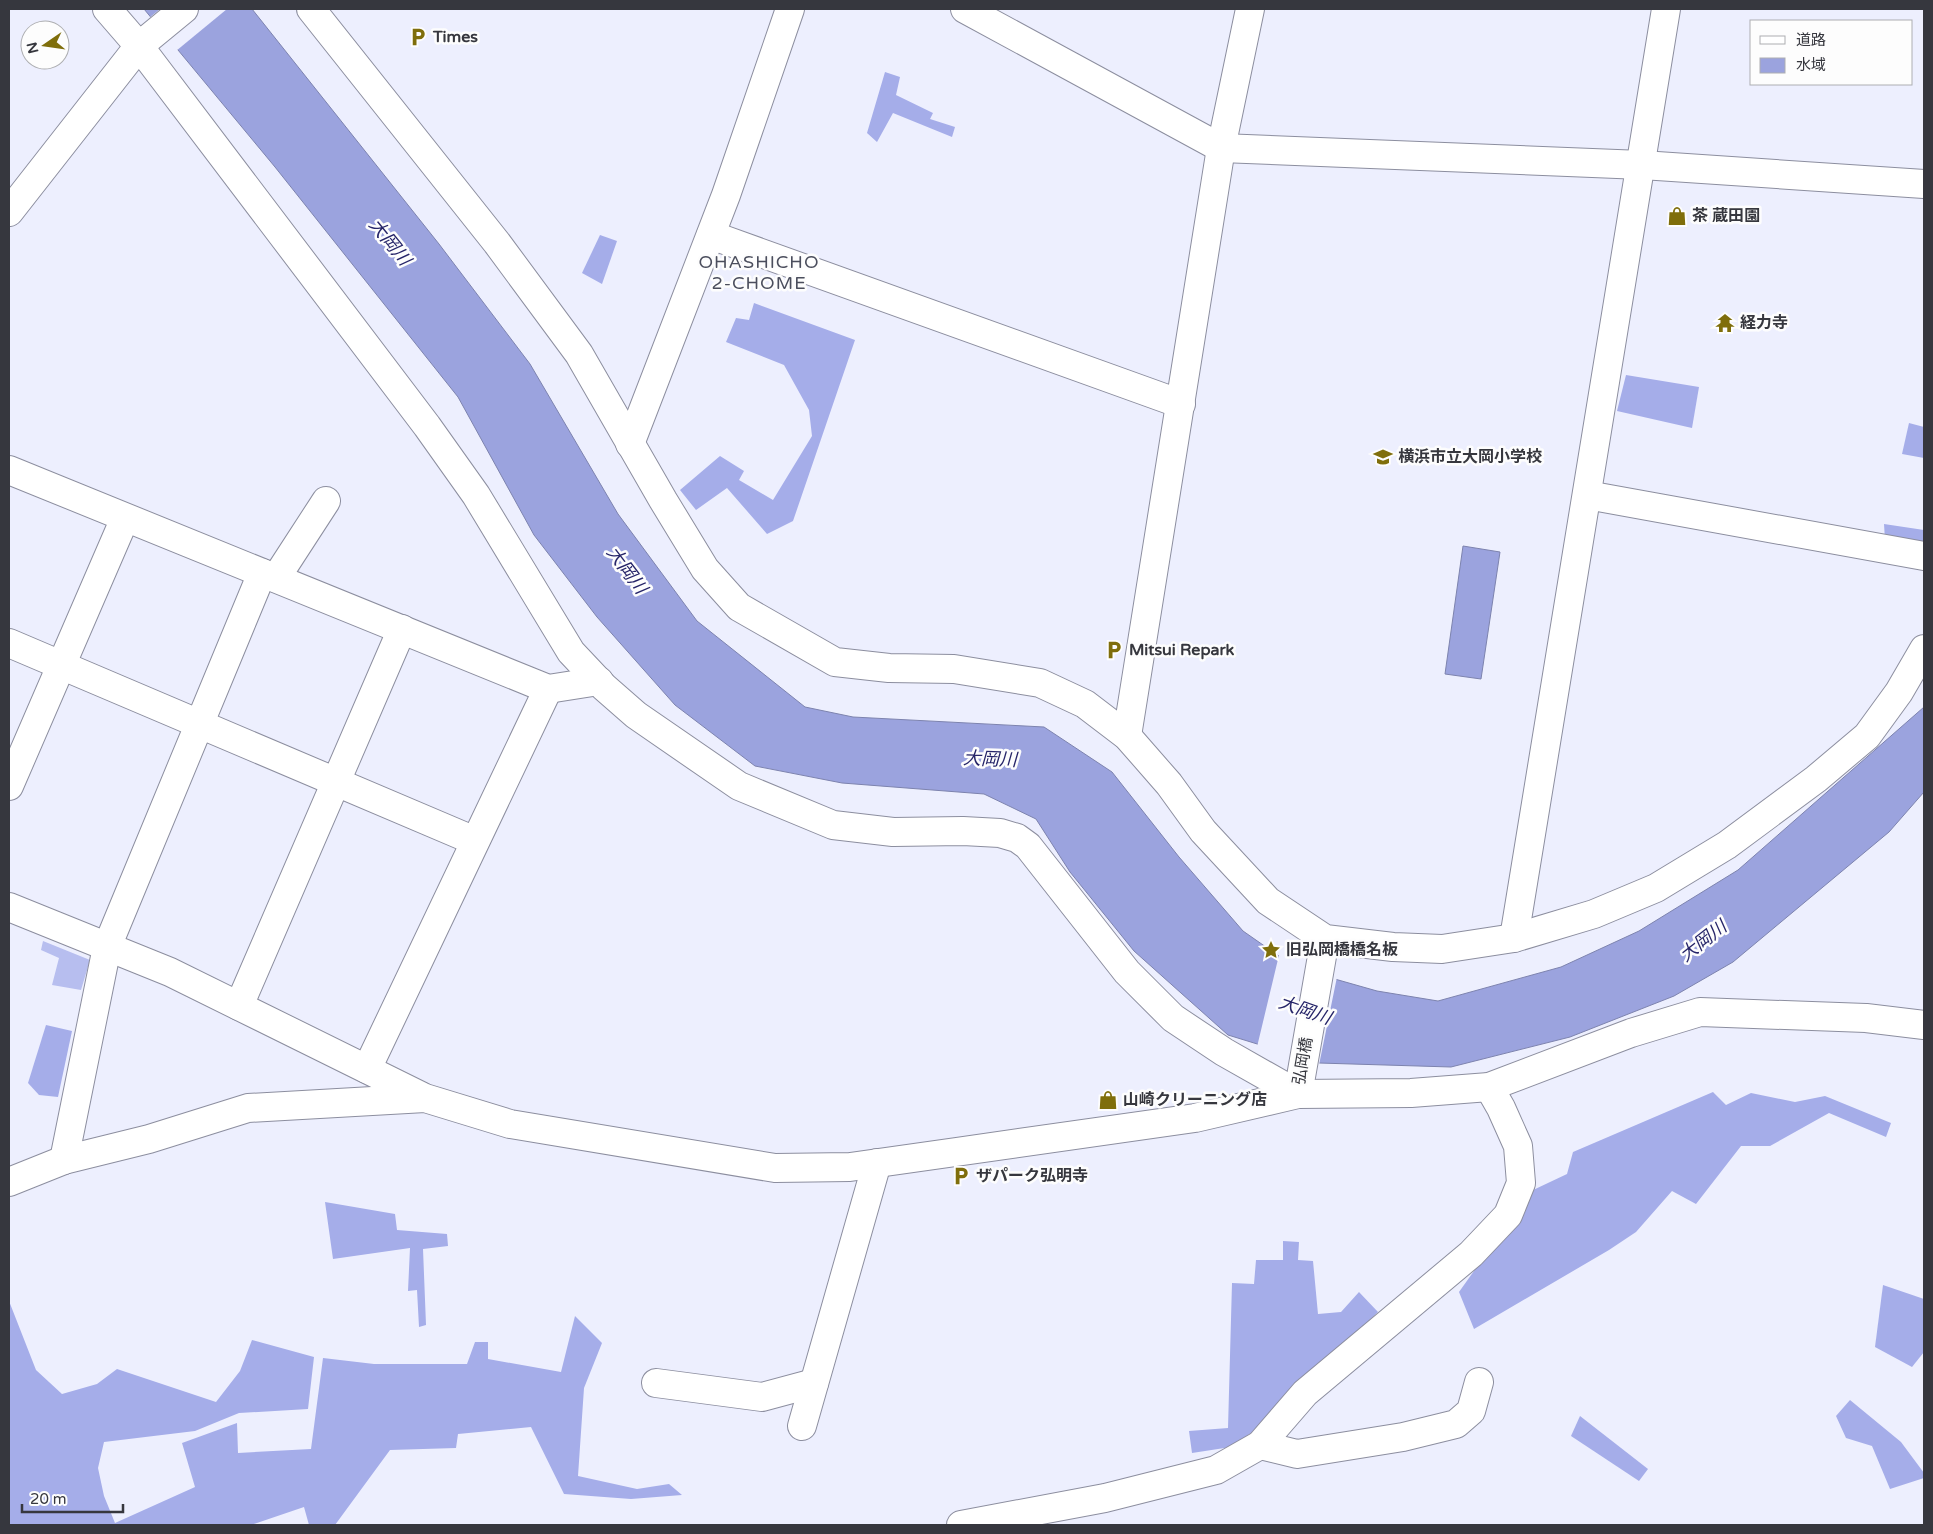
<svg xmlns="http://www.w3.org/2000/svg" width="1933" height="1534" viewBox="0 0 1933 1534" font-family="'Varela Round','Noto Sans JP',sans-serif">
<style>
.green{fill:#b7beef}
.forest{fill:#a5ade9}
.water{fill:#9ba3de;stroke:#7d83ae}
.pier{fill:#edeffe}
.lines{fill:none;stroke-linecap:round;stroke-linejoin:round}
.minor-casing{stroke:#8c8e9f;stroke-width:30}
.minor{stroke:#fff;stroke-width:28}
.labels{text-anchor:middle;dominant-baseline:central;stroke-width:5;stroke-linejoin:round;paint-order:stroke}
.poi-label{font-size:16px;font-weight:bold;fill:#36373e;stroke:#fdfdfd;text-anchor:start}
.street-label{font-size:16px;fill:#36373e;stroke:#fdfdfd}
.water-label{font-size:18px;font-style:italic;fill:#262569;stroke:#fdfdfd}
.neighbourhood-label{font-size:18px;letter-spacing:1px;fill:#4b4e5d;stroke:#fdfdfd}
</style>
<rect width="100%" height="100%" fill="#edeffe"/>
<polygon class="green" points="43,941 90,960 81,990 52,985 59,958 41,950"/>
<g class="forest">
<polygon points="885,72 900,77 896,95 933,113 930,119 955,127 952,137 893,113 877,142 867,133"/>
<polygon points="600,235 617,241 602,284 582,273"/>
<polygon points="754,303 855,340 793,521 767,534 727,488 696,510 680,490 720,456 744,471 739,480 773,500 812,436 809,410 784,365 726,342 736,318 749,320"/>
<polygon points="1626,375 1699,387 1692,428 1617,411"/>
<polygon points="1909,423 1924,427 1924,458 1902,454"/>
<polygon points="1884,524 1924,530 1924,545 1885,540"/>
<polygon points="46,1025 72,1031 58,1097 39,1095 28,1083"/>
<polygon points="1713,1092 1726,1105 1751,1093 1795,1102 1825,1096 1891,1123 1886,1137 1829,1113 1770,1146 1741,1146 1696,1204 1672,1191 1636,1232 1609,1250 1474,1329 1459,1292 1531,1191 1567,1174 1573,1152"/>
<polygon points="325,1202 395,1214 397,1230 447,1234 448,1246 423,1249 426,1325 419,1327 417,1290 408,1291 410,1248 333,1259"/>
<polygon points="1283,1241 1299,1242 1298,1260 1313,1261 1318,1314 1341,1312 1359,1292 1378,1312 1251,1433 1231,1447 1192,1453 1189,1431 1228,1428 1232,1283 1254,1284 1256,1260 1283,1260"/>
<polygon points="1883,1285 1924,1299 1924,1352 1912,1367 1875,1347"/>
<polygon points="9,1301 36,1370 62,1394 97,1384 117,1369 216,1402 240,1371 252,1340 314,1357 308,1409 239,1413 195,1431 104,1442 98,1468 104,1496 115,1523 195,1487 182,1443 237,1423 238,1453 311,1449 323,1358 374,1364 467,1364 475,1342 488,1342 488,1359 561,1372 575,1316 602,1343 584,1388 578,1476 637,1489 669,1484 682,1495 631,1499 564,1494 531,1427 458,1434 456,1448 390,1450 335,1525 309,1525 304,1507 251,1525 9,1525"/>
<polygon points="1850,1400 1901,1442 1924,1473 1924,1478 1890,1489 1872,1446 1846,1438 1836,1416"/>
<polygon points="1580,1416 1648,1469 1639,1481 1571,1436"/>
</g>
<g class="water">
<polygon points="144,9 252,9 439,244 530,364 618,514 697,621 805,707 853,717 1044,727 1112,772 1179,857 1243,931 1296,968 1377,991 1438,1001 1561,967 1639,931 1738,870 1924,707 1924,792 1889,832 1733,962 1674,996 1570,1037 1451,1067 1319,1063 1228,1035 1134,951 1070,872 1036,819 984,794 842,783 755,766 675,705 597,617 534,535 458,397 275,167"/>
<polygon points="1463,546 1500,552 1481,679 1445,674"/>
</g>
<g class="pier">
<polygon points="160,9 227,9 176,51 149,18"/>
<polygon points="1279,955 1297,966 1337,977 1319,1065 1257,1047"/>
</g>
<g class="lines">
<g class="minor-casing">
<g id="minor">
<polyline points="107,9 139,46 427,426 476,495 571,652 604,687 636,715 739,786 833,825 893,832 963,831 1000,833 1017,838 1028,846 1127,972 1173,1018 1224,1052 1298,1094 1411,1093 1489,1087 1631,1033 1700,1012 1866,1018 1924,1025"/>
<polyline points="311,9 497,243 579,354 663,500 705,569 739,607 835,662 889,668 954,669 1040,683 1085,704 1127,736 1169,784 1203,831 1268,901 1325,939 1393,947 1442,949 1514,938 1594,914 1656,888 1727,845 1816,779 1867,736 1899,692 1924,649"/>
<polyline points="965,9 1221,148 1642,165 1924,184"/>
<polyline points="9,212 139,46 184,9"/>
<polyline points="711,235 1181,404"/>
<polyline points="630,444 726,195 790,9"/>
<polyline points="9,470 548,689 599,681"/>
<polyline points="1587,495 1924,556"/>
<polyline points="276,578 326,501"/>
<polyline points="9,643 475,841"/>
<polyline points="1127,736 1221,148 1250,9"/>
<polyline points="9,786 125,518"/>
<polyline points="9,907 170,972 421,1096"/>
<polyline points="1514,938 1666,9"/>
<polyline points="239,1006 402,629"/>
<polyline points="367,1069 548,689"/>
<polyline points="64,1160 107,947 262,573"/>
<polyline points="9,1182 64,1160 149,1139 248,1108 425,1098 510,1124 775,1168 850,1167 956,1152 1195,1118 1298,1094 1325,939"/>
<polyline points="656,1383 762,1397 814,1383"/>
<polyline points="802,1426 877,1163"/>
<polyline points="1260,1445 1297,1454 1403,1437 1456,1424 1471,1411 1479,1382"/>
<polyline points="961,1525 1105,1498 1216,1470 1260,1445 1305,1393 1471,1254 1508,1215 1521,1183 1518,1146 1501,1108 1489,1087"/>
</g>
</g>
<use href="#minor" class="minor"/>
</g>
<defs>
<g id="parking-bare" transform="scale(1.5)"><path d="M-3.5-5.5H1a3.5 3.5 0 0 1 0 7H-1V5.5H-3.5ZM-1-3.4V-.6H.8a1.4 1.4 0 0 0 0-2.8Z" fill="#7f6e0b" stroke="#fdfdfd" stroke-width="2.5" paint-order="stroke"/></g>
<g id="shop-bare" transform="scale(1.5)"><path d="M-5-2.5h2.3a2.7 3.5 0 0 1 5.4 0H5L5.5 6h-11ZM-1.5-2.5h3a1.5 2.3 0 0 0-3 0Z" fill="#7f6e0b" stroke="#fdfdfd" stroke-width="2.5" paint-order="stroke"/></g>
<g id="temple-bare" transform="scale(1.5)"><path d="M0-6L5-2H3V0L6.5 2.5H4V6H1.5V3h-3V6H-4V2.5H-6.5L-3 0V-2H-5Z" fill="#7f6e0b" stroke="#fdfdfd" stroke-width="2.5" paint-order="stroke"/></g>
<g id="school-bare" transform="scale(1.5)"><path d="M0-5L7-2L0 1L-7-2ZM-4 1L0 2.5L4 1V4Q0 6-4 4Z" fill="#7f6e0b" stroke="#fdfdfd" stroke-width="2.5" paint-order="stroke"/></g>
<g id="sight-bare" transform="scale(1.5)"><path d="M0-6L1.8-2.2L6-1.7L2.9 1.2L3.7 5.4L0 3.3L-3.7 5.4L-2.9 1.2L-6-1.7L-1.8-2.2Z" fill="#7f6e0b" stroke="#fdfdfd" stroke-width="2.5" paint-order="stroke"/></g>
</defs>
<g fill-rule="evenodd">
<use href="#parking-bare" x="418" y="37"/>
<use href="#shop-bare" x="1677" y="216"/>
<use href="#temple-bare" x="1725" y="323"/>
<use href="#school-bare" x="1383" y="457"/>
<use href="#parking-bare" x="1114" y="650"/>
<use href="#sight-bare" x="1271" y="950"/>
<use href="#shop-bare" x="1108" y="1100"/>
<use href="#parking-bare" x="961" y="1176"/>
</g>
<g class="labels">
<g class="poi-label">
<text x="433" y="37">Times</text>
<text x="1692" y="216">茶 蔵田園</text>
<text x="1740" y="323">経力寺</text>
<text x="1398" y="457">横浜市立大岡小学校</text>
<text x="1129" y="650">Mitsui Repark</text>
<text x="1286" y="950">旧弘岡橋橋名板</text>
<text x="1123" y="1100">山崎クリーニング店</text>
<text x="976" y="1176">ザパーク弘明寺</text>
</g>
<g class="street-label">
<text transform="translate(1303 1061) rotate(-80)">弘岡橋</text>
</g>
<g class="water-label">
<text transform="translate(390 242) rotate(51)">大岡川</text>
<text transform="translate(627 570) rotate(53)">大岡川</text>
<text transform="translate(990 759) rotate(2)">大岡川</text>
<text transform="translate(1703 941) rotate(-38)">大岡川</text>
<text transform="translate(1305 1010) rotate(19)">大岡川</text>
</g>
<g class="neighbourhood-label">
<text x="759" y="262">OHASHICHO<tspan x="759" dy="21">2-CHOME</tspan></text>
</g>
</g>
<rect width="1933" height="1534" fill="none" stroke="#36373e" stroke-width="20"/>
<rect x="1750" y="20" width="162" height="65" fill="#fdfdfd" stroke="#adaeb1"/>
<rect x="1760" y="36" width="25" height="8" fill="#ffffff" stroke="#adaeb1"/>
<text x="1796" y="45" font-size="15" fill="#36373e">道路</text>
<rect x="1760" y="58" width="25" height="15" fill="#9ba3de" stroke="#adaeb1"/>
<text x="1796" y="70" font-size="15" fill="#36373e">水域</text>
<g transform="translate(45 45) rotate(257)"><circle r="24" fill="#fdfdfd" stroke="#adaeb1"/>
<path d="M0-4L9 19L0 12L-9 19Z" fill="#7f6e0b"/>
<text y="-8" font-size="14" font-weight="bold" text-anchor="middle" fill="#36373e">N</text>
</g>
<path d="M22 1504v8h101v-8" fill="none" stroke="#36373e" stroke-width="2.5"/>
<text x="30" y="1504" font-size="15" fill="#36373e" stroke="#fdfdfd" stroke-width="4" paint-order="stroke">20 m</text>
</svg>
